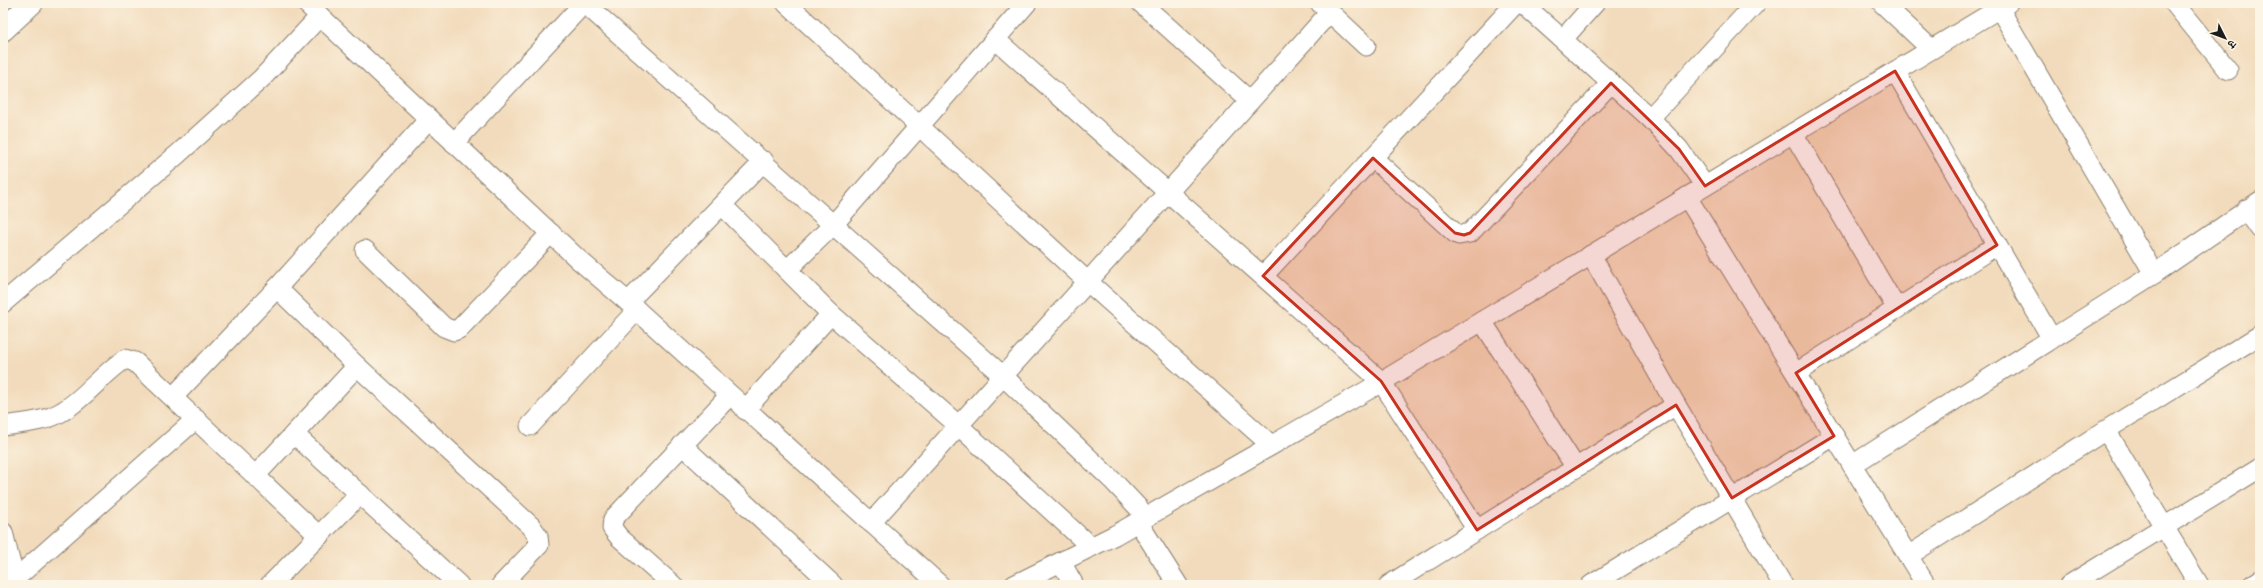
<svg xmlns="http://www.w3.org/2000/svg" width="2263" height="588" viewBox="0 0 2263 588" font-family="Dekko,'Playpen Sans Deva',sans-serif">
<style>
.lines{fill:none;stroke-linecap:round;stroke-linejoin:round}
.minor-casing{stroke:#877c6c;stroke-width:21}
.major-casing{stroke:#877c6c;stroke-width:24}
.minor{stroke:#fff;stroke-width:19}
.major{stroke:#fff;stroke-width:22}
.marked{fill:#c8321e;fill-opacity:0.2;stroke:#c8321e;stroke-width:3;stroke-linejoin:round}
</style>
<rect width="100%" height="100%" fill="#fcf5e5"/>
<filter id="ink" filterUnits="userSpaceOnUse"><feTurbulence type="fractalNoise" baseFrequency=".025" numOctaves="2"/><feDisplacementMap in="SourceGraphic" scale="8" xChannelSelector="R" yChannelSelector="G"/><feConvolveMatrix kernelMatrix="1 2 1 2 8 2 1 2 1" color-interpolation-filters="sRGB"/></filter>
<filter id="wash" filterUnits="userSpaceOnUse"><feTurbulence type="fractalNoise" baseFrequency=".012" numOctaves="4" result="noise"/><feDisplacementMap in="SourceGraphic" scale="16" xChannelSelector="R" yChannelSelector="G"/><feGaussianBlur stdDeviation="0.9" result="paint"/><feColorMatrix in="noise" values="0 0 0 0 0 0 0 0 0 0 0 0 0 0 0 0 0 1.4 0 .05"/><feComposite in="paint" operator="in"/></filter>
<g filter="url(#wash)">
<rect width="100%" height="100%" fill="#f2dbbc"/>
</g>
<g filter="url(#ink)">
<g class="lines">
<g class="minor-casing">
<g id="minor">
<polyline points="306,3 579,260 628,302 940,585"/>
<polyline points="584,3 1003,376 1114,482 1147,517"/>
<polyline points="786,3 1088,282 1271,445"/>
<polyline points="1141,3 1250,101"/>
<polyline points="1320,3 1366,46"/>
<polyline points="1522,3 1650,118 1679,149 1705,186"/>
<polyline points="1882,3 1931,49"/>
<polyline points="2174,3 2228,70"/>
<polyline points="1999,8 2154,274"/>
<polyline points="995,39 1381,381 1477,530"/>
<polyline points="1563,39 1595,3"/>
<polyline points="1895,71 2052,339"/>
<polyline points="1650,118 1756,3"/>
<polyline points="1793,133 1897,309"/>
<polyline points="454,143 584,3"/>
<polyline points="1373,158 1455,233 1459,235 1470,233 1611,83"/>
<polyline points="1687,197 1926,585"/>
<polyline points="722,205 831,314 959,426 1091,547"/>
<polyline points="2246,209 2260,229"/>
<polyline points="365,250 444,327 454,331 459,329 551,233"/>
<polyline points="1591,255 1676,405 1783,585"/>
<polyline points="787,270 833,225 1027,3"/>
<polyline points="1263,276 1516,3"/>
<polyline points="277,288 357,366 531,526 538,536 539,545 501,585"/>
<polyline points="628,302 764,161"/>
<polyline points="3,303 178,154 262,78 320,16"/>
<polyline points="1482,321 1576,468"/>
<polyline points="1796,373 1997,245"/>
<polyline points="173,397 277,288 429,119"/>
<polyline points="745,410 831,314"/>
<path d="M 3,426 C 23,423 46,422 63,411 C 86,397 102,374 125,359 L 135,362 L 319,536"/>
<polyline points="530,426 637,310"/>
<polyline points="2106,430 2199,585"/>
<polyline points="294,434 459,585"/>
<polyline points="682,445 833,585"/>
<polyline points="1852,465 2154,274 2260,201"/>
<polyline points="255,476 357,366"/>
<polyline points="1138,522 1178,585"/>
<polyline points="871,523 1330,12"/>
<polyline points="3,532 16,585"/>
<polyline points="1908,556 2106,430 2260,335"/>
<polyline points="1061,562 1074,585"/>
<polyline points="15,579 196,419"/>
<polyline points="270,585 360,494"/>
<polyline points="673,585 619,537 612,528 613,519 729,396"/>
<polyline points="1014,585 1115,535 1368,390 2008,3"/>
<polyline points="1389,585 1676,405"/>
<polyline points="1591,585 1834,436"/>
<polyline points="2069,585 2260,468"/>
<polyline points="2252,585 2260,580"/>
</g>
</g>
<g class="major-casing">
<polyline id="major" points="3,30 32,3"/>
</g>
<use href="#minor" class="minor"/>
<use href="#major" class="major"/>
</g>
</g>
<path class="marked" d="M 1895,71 L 1997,245 L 1796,373 L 1834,436 L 1732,498 L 1676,405 L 1477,530 L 1381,381 L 1263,276 L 1373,158 L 1455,233 L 1464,235 L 1470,233 L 1611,83 L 1679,149 L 1705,186 Z"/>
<rect width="2263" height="588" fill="none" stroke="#fcf5e5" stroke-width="16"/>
<g transform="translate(2225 38) rotate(132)" stroke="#fcf5e5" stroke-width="3" paint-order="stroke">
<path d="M0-3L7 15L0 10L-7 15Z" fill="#1c1c1c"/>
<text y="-6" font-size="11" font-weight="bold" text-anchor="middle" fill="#1c1c1c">उ</text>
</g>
</svg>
